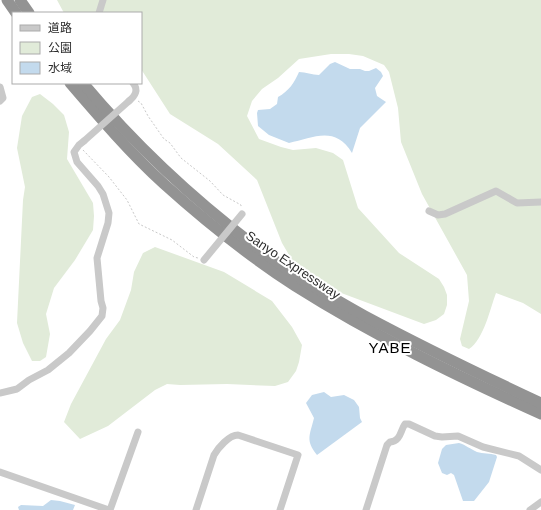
<svg xmlns="http://www.w3.org/2000/svg" width="541" height="510" viewBox="0 0 541 510" font-family="Arial,'Noto Sans JP',sans-serif">
<style>
.green{fill:#e1ebd9}
.water{fill:#c3daed}
.lines{fill:none;stroke-linecap:round;stroke-linejoin:round}
.path{stroke:#c9c9c9;stroke-width:1;stroke-dasharray:2 2;stroke-linecap:butt}
.minor{stroke:#c9c9c9;stroke-width:7}
.highway{stroke:#939393;stroke-width:11}
.minor-bridge{stroke:#c9c9c9;stroke-width:7}
.labels{text-anchor:middle;dominant-baseline:central;stroke-width:4;stroke-linejoin:round;paint-order:stroke}
.street-label{font-size:13px;fill:#2c2c2c;stroke:#fff}
.quarter-label{font-size:15px;letter-spacing:1px;fill:#000;stroke:#fff}
</style>
<rect width="100%" height="100%" fill="#fff"/>
<g class="green">
<path d="M 57,0 L 541,0 L 541,314 L 523,303 L 496,293 C 490,309 484,339 469,349 L 462,346 L 460,339 L 469,301 L 467,275 L 422,194 L 401,142 L 398,108 L 389,72 L 384,65 L 363,56 L 349,54 L 331,54 L 299,59 L 278,78 L 262,89 L 252,101 L 247,116 L 259,139 L 281,147 L 293,150 L 316,148 L 333,153 L 343,160 L 358,208 L 399,253 L 439,279 L 444,287 L 447,295 L 447,305 L 444,314 L 436,320 L 424,324 L 336,291 L 292,260 L 282,243 L 257,180 L 218,144 L 170,114 L 141,69 L 141,13 L 64,13 Z"/>
<polygon points="40,94 53,104 64,115 69,132 67,159 93,203 94,216 93,230 75,260 54,288 46,314 50,334 46,357 40,361 32,361 23,343 17,323 23,200 25,187 17,148 22,116 32,97"/>
<polygon points="155,247 224,272 272,301 292,327 302,345 299,362 296,371 288,382 275,386 227,384 180,385 167,384 155,390 108,426 80,439 64,422 71,404 106,339 120,320 131,290 134,272 143,253"/>
</g>
<g class="water">
<path d="M 335,62 L 350,69 L 360,69 L 365,71 L 369,71 L 376,68 L 381,72 L 383,76 L 375,88 L 377,96 L 386,102 L 360,128 L 352,153 C 335,125 313,138 289,143 L 269,135 L 258,126 L 257,113 L 258,110 L 270,109 L 277,104 L 278,97 C 289,91 294,83 299,72 C 306,72 312,75 319,75 L 330,64 Z"/>
<path d="M 324,392 L 331,397 L 344,395 L 354,400 L 359,407 L 360,418 L 362,422 L 317,455 C 305,440 310,435 314,418 L 306,403 L 312,395 Z"/>
<path d="M 459,443 C 466,445 470,449 477,452 C 483,454 490,453 496,455 L 497,457 L 489,482 L 474,501 L 463,501 L 454,475 L 451,473 L 447,475 L 442,473 L 438,463 L 442,449 L 446,445 Z"/>
<polygon points="51,500 60,501 75,505 73,510 19,510 18,507 21,505 43,506"/>
</g>
<g class="lines">
<g class="path">
<polyline points="138,101 141,103 148,116 164,139 170,143 181,158 210,181 223,195 241,205 241,207"/>
<polyline points="83,150 109,177 127,200 139,224 172,240 194,257 198,258"/>
</g>
<g class="minor">
<polyline points="99,13 103,0"/>
<polyline points="0,87 3,98 0,101"/>
<path d="M 129,101 C 135,96 139,90 133,83"/>
<polyline points="429,211 438,215 445,214 496,191 517,203 541,202"/>
<polyline points="0,393 17,389 29,380 48,370 69,353 90,331 102,316 103,308 101,301 97,258 108,223 109,213 103,194 98,186 77,162 74,152 79,145 84,141"/>
<polyline points="0,472 109,510"/>
<polyline points="110,510 138,432"/>
<path d="M 196,510 L 214,455 C 218,448 229,435 238,435 L 298,455 L 280,510"/>
<path d="M 366,510 L 387,445 L 390,442 C 401,441 400,431 405,424 L 409,424 L 435,436 L 442,437 L 458,436 L 483,447 L 519,456 L 541,470"/>
<polyline points="530,510 541,502"/>
</g>
<g class="highway">
<polyline points="7,0 16,13"/>
<polyline points="20,0 29,13"/>
<path d="M 70,83 C 100,118 130,153 164,184 C 205,221 249,256 295,286 C 374,336 457,376 541,414"/>
<path d="M 83,83 C 146,158 219,223 300,278 C 321,291 343,304 365,316 C 423,347 481,375 541,403"/>
</g>
<g class="minor-bridge">
<polyline points="84,141 129,101"/>
<polyline points="204,260 242,214"/>
</g>
</g>
<g class="labels">
<g class="street-label">
<text transform="translate(293 265) rotate(34)">Sanyo Expressway</text>
</g>
<g class="quarter-label">
<text x="390" y="347">YABE</text>
</g>
</g>
<rect x="12" y="12" width="130" height="72" fill="#ffffff" stroke="#ababab"/>
<rect x="20" y="25" width="20" height="6" fill="#c9c9c9" stroke="#ababab"/>
<text x="48" y="32" font-size="12" fill="#2c2c2c">道路</text>
<rect x="20" y="42" width="20" height="12" fill="#e1ebd9" stroke="#ababab"/>
<text x="48" y="52" font-size="12" fill="#2c2c2c">公園</text>
<rect x="20" y="62" width="20" height="12" fill="#c3daed" stroke="#ababab"/>
<text x="48" y="72" font-size="12" fill="#2c2c2c">水域</text>
</svg>
